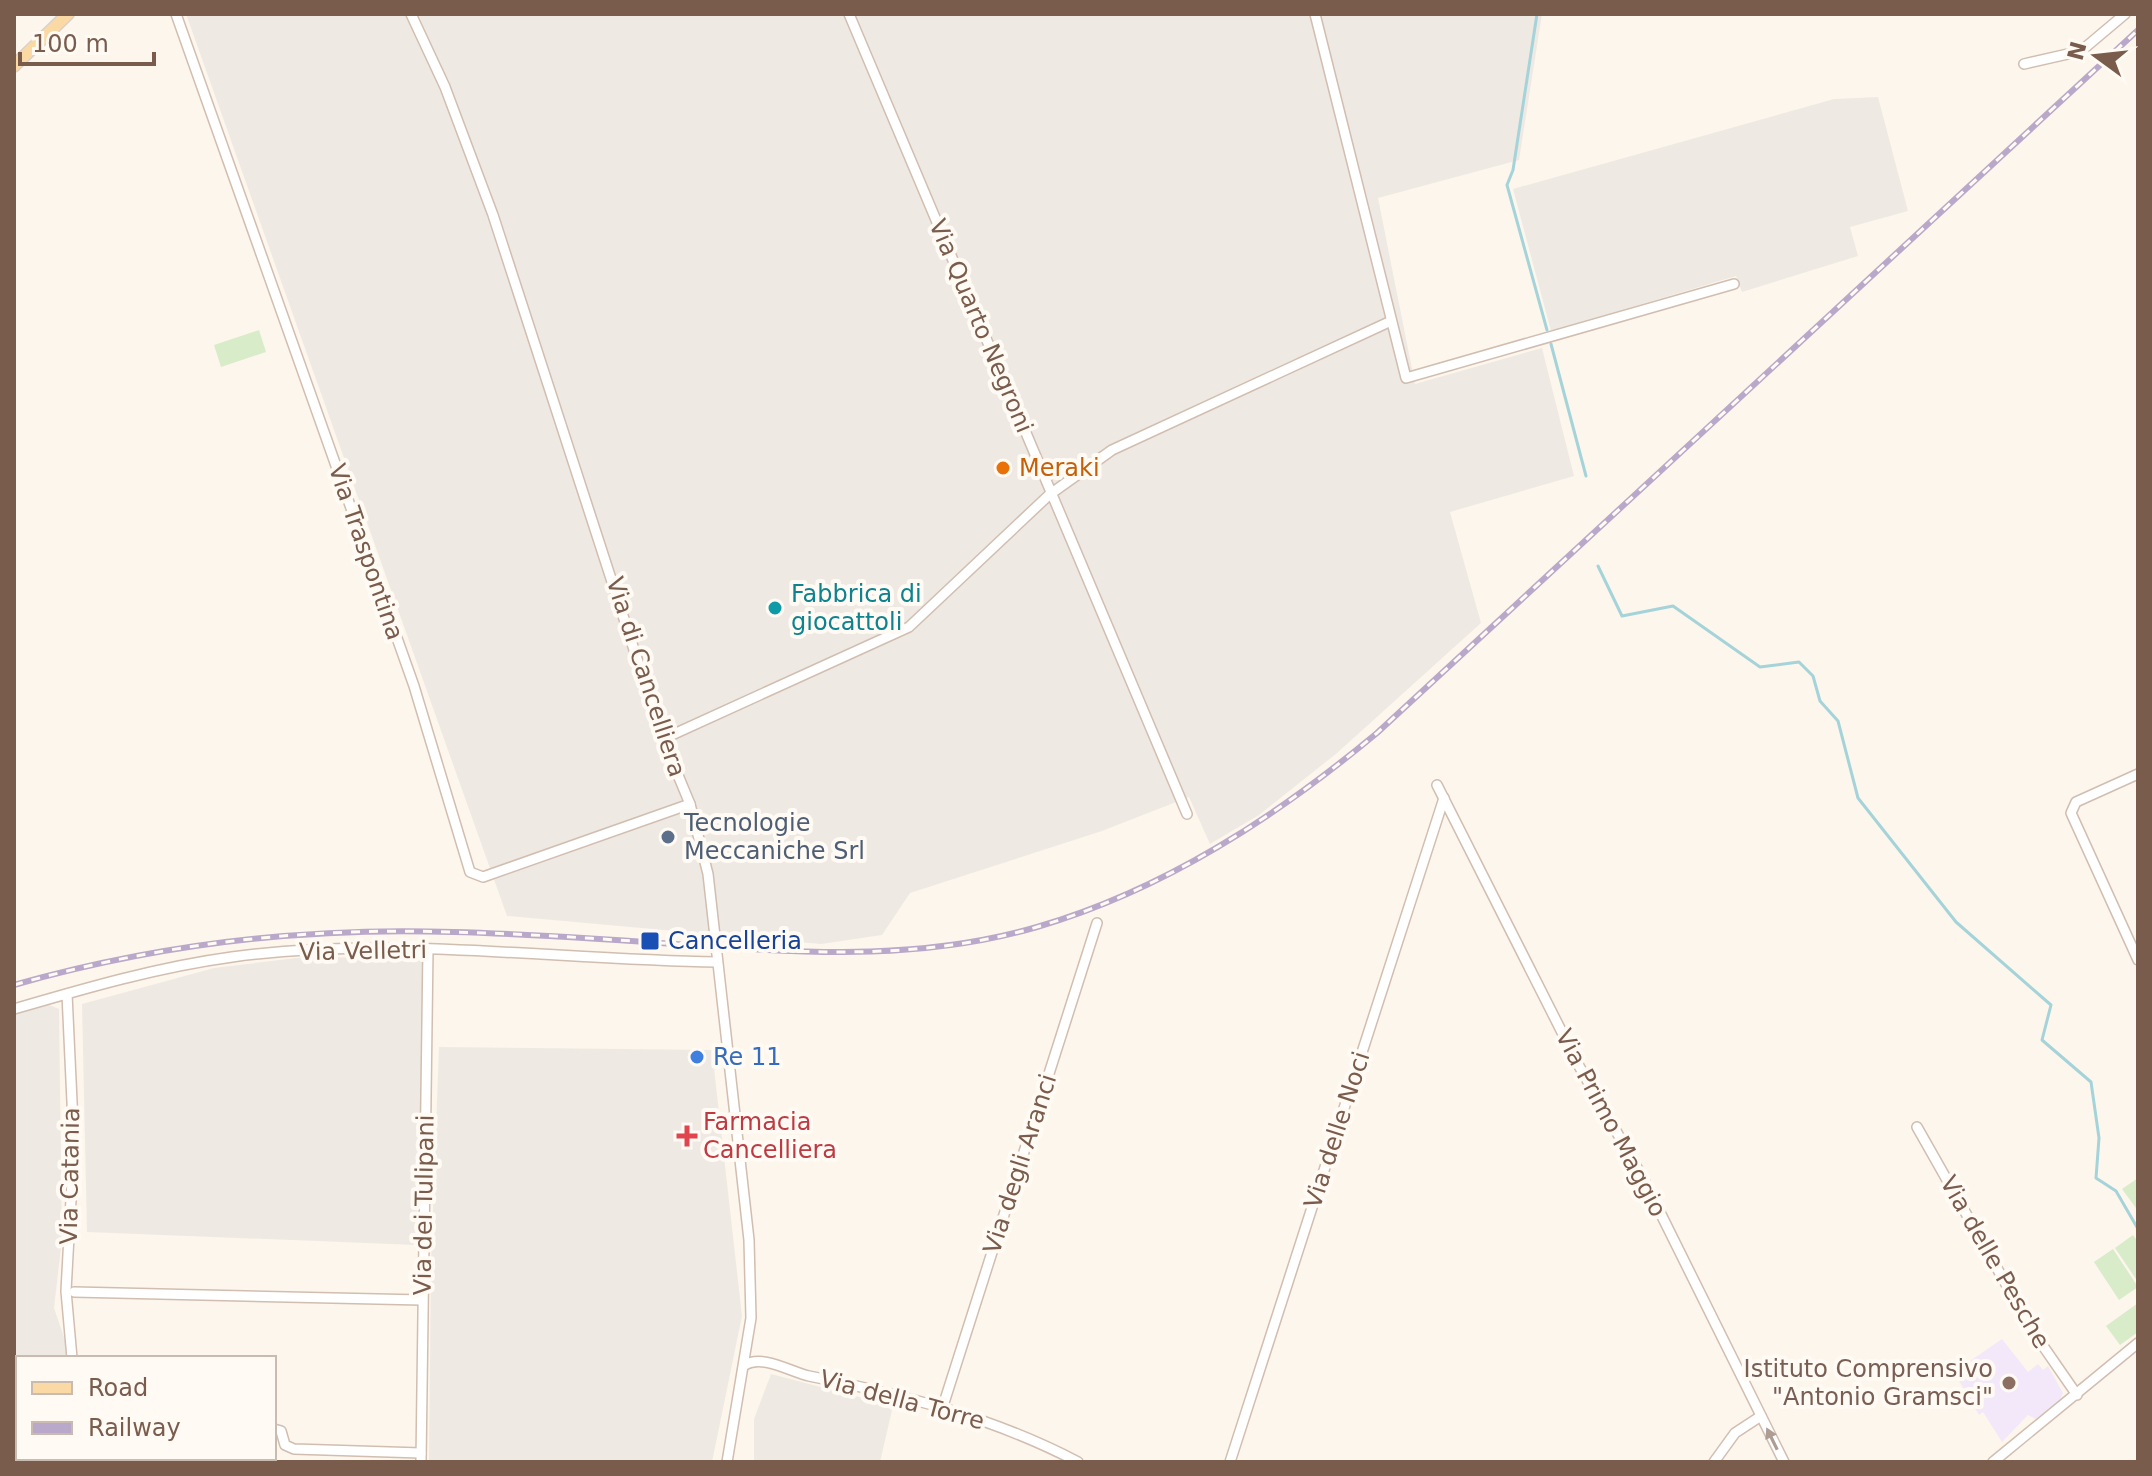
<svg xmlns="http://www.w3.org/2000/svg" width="2152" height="1476" viewBox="0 0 2152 1476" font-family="'DejaVu Sans',sans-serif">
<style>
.industrial{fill:#efe9e4}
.education{fill:#f3e8fa}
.green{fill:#d8ecc9}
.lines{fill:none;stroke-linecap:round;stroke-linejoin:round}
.stream{stroke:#a5d3da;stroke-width:3}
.minor-casing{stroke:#d1beb0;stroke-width:12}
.major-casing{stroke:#dad1cd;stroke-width:14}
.minor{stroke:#fff;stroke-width:9}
.major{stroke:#fbd9a5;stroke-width:11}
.rail-casing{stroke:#b9a8c9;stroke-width:6}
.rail{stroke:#fffaf3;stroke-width:3;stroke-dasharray:9;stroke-linecap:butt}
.oneway{fill:#af9d94}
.food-dot{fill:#e8710a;stroke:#fffaf3;stroke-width:3}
.culture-dot{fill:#0f9aa8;stroke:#fffaf3;stroke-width:3}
.service-dot{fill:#5c6f8a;stroke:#fffaf3;stroke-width:3}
.transit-dot{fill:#1a4fb4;stroke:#fffaf3;stroke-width:3}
.shop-dot{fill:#3f7fe0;stroke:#fffaf3;stroke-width:3}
.health-dot{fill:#e0444e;stroke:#fffaf3;stroke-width:3}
.education-dot{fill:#8d6e63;stroke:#fffaf3;stroke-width:3}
.labels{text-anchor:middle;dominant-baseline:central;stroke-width:8;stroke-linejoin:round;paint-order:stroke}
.street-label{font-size:24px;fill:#7a5c4d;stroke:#fffaf3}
.food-label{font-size:24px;fill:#c56008;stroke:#fffaf3;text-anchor:start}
.culture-label{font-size:24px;fill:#0d838f;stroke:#fffaf3;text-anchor:start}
.service-label{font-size:24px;fill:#4e5e75;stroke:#fffaf3;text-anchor:start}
.transit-label{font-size:24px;fill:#164399;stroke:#fffaf3;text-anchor:start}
.shop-label{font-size:24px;fill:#366cbe;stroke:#fffaf3;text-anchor:start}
.health-label{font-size:24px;fill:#be3a42;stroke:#fffaf3;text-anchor:start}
.education-label{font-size:24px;fill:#785e54;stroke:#fffaf3;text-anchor:end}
</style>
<rect width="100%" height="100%" fill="#fdf6ec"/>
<g class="industrial">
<polygon points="186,14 1542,14 1519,160 1378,198 1415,384 1542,348 1574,476 1450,512 1481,623 1337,753 1259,815 1210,844 1189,797 1102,831 910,893 882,935 821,944 507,916"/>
<polygon points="1878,97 1908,211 1850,227 1858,256 1742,292 1736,276 1551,331 1513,189 1834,99"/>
<polygon points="376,957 426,959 416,1245 87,1232 82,1004 214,968 296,958"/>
<polygon points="47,1004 59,1009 62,1239 54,1308 66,1343 66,1358 18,1358 18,1458 61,1458 61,1462 14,1462 14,1014"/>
<polygon points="439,1047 712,1050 742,1316 712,1462 429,1462 431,1263"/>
<polygon points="771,1374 893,1406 880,1462 754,1462 754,1419"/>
</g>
<polygon class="education" points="2002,1339 2028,1372 2038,1364 2043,1370 2048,1366 2063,1393 2060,1400 2036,1419 2028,1415 2002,1442 1983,1412 1979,1415 1954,1372"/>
<g class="green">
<polygon points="259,330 266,352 221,367 214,345"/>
<polygon points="2138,1178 2138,1206 2136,1208 2122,1189"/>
<polygon points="2133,1235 2138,1242 2138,1282 2115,1248"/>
<polygon points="2113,1249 2138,1287 2119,1300 2094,1262"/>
<polygon points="2138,1303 2138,1332 2120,1345 2106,1326"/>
</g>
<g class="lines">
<g class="stream">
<polyline points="1537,14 1513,170 1507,185 1547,330"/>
<polyline points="1551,344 1586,476"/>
<polyline points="1598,566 1622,616 1673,606 1760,667 1799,662 1813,676 1820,701 1838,721 1858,798 1956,922 2051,1005 2042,1040 2091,1082 2099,1138 2096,1178 2116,1191 2138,1229"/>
</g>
<g class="minor-casing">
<g id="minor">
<polyline points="176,14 414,686 470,872 483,877 690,804"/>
<polyline points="411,14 445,87 493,215 663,739 690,804 708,874 749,1240 751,1318 727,1462"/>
<polyline points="849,14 1187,814"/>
<polyline points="1315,14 1406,378 1734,284"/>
<polyline points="2024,64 2081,51 2125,14"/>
<polyline points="663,739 909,627 1049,495 1112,450 1389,322"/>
<polyline points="2138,774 2076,802 2071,813 2138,960"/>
<polyline points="1437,785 1579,1066 1644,1180 1784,1462"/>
<polyline points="67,994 74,1145 66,1291 72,1358"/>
<path d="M 14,1009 C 86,988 158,967 232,957 C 393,935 556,960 717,962"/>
<polyline points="1917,1127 2032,1330 2077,1395"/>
<polyline points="74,1292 422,1300"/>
<path d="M 745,1365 C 762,1354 791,1372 809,1376 C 904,1395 992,1417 1078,1462"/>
<polyline points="14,1388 18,1388"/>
<polyline points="943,1406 1097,923"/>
<polyline points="274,1429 281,1431 285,1445 294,1449 421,1453"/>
<polyline points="66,1462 66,1458"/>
<polyline points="421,1462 428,949"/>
<polyline points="1230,1462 1444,798"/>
<polyline points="1714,1462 1735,1433 1761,1416"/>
<polyline points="1993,1462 2138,1343"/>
</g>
</g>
<g class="major-casing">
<polyline id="major" points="14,66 68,14"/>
</g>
<use href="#minor" class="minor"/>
<use href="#major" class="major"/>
<g class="rail-casing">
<path id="rail" d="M 14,985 C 158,944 303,927 453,932 C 536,934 620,940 703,946 C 815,954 927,959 1037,927 C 1164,890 1276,817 1377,733 L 2138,30"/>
</g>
<use href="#rail" class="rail"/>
</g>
<defs><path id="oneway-solid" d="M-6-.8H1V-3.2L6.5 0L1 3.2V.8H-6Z" transform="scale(2)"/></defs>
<use class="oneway" href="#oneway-solid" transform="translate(1772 1439) rotate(-116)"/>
<circle class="food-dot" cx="1003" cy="468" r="8"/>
<circle class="culture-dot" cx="775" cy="608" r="8"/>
<circle class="service-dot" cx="668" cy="837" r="8"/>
<rect class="transit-dot" x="640" y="931" width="20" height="20" rx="4"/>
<circle class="shop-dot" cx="697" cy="1057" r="8"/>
<path class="health-dot" d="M683 1124h8v8h8v8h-8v8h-8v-8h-8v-8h8z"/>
<circle class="education-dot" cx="2009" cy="1383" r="8"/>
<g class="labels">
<g class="street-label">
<text transform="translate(981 326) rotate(67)">Via Quarto Negroni</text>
<text transform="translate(366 552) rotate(71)">Via Traspontina</text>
<text transform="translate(646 677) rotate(72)">Via di Cancelliera</text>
<text transform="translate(363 951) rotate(-1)">Via Velletri</text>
<text transform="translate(1611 1123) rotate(62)">Via Primo Maggio</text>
<text transform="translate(1337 1130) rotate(-72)">Via delle Noci</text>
<text transform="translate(1020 1164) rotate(-72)">Via degli Aranci</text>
<text transform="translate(70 1176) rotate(-89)">Via Catania</text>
<text transform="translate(424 1205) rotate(-89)">Via dei Tulipani</text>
<text transform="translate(1995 1262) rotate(60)">Via delle Pesche</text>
<text transform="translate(902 1400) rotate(15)">Via della Torre</text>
</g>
<g class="food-label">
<text x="1019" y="468">Meraki</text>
</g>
<g class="culture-label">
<text x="791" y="594">Fabbrica di<tspan x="791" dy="28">giocattoli</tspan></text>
</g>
<g class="service-label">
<text x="684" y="823">Tecnologie<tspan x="684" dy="28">Meccaniche Srl</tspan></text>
</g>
<g class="transit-label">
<text x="668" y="941">Cancelleria</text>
</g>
<g class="shop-label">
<text x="713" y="1057">Re 11</text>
</g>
<g class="health-label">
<text x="703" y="1122">Farmacia<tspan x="703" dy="28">Cancelliera</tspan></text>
</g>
<g class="education-label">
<text x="1993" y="1369">Istituto Comprensivo<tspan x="1993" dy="28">"Antonio Gramsci"</tspan></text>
</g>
</g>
<rect width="2152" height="1476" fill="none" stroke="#7a5c4d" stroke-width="32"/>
<rect x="16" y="1356" width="260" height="104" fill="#fffaf3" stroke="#cabbb1" stroke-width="2"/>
<rect x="32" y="1382" width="40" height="12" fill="#fbd9a5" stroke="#cabbb1" stroke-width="2"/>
<text x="88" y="1396" font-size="24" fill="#7a5c4d">Road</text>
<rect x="32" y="1422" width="40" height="12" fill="#b9a8c9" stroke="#cabbb1" stroke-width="2"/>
<text x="88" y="1436" font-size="24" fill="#7a5c4d">Railway</text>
<g transform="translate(2096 56) rotate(285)" stroke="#fffaf3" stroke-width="6" paint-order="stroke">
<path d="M0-6L14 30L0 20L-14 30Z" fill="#7a5c4d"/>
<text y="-12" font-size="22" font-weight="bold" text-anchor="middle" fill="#7a5c4d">N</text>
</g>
<path d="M20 52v12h134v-12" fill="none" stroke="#7a5c4d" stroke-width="4"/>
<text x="32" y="52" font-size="24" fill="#7a5c4d" stroke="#fffaf3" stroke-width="6" paint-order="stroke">100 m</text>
</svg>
